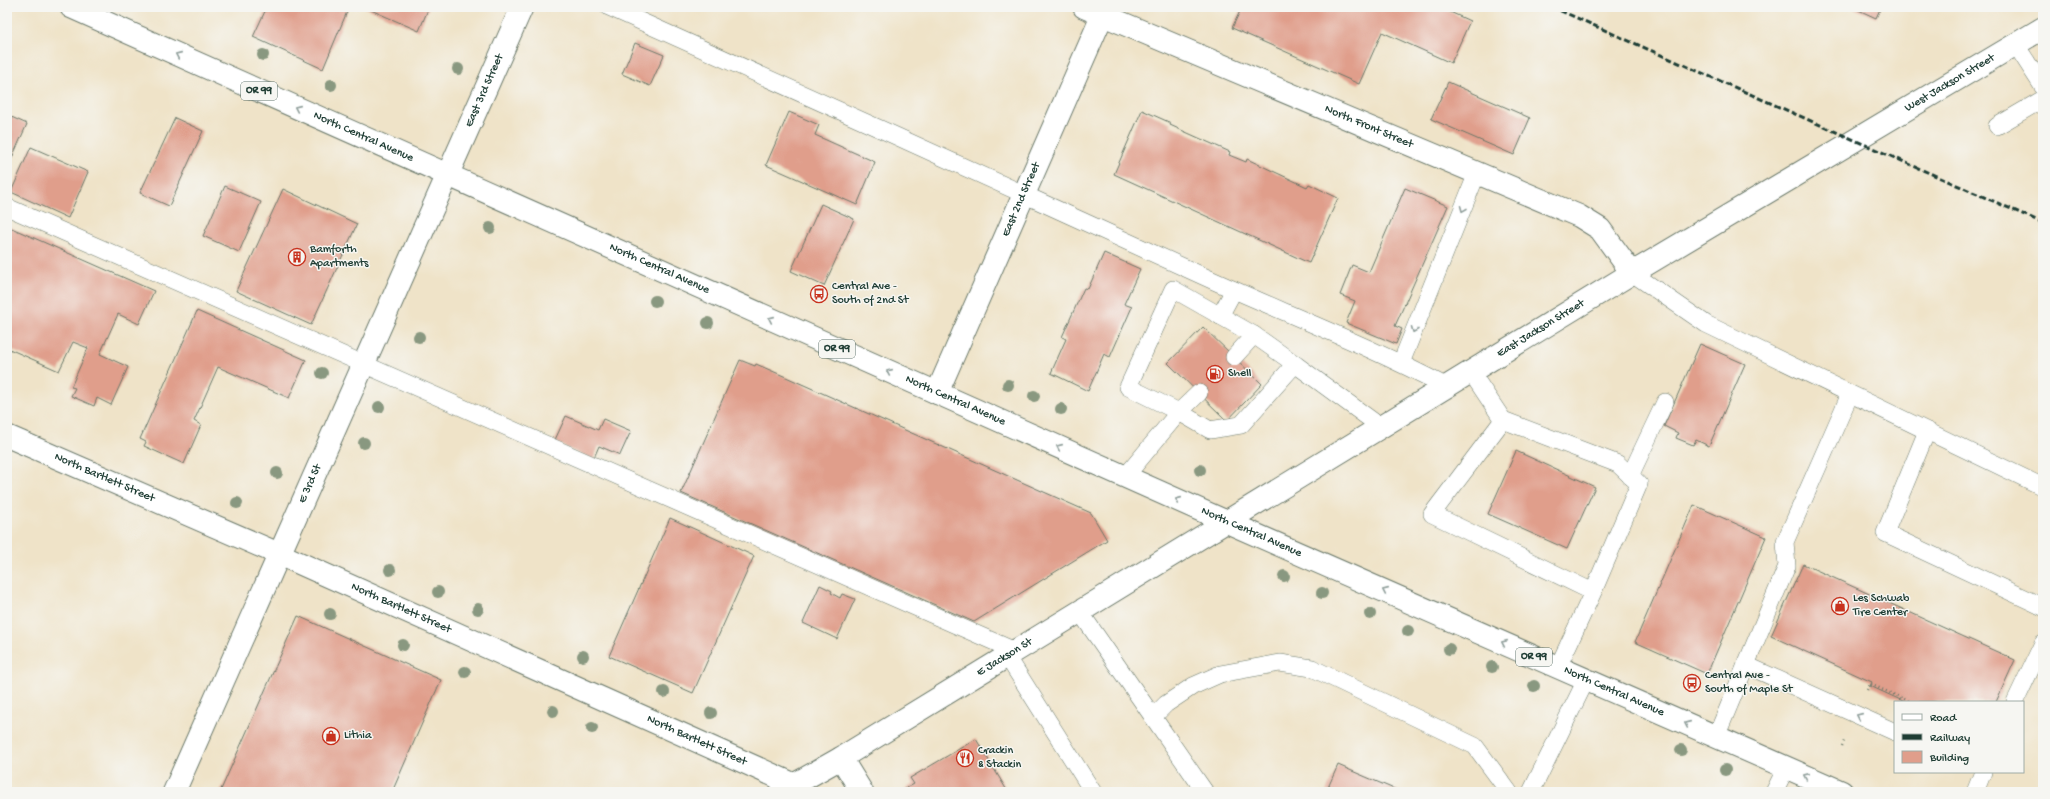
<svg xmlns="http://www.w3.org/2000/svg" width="2050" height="799" viewBox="0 0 2050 799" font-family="'Gochi Hand',sans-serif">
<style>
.building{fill:#e09e8b}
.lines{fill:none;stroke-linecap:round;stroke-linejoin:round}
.lane-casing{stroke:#687768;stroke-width:18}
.street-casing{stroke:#687768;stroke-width:24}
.secondary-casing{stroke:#687768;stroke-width:24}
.primary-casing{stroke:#687768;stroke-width:24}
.path{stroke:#687768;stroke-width:2.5;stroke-dasharray:1 3;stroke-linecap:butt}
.lane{stroke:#fff;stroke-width:17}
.street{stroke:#fff;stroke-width:22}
.secondary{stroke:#fff;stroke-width:22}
.primary{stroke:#fff;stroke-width:22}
.rail{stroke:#1f3d34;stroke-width:3;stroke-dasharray:6 3;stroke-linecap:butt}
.tree{fill:#899880}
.oneway{stroke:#8f9e9a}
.labels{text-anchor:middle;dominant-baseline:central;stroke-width:3;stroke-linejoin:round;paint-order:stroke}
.shield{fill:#f6f6f2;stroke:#60746d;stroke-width:1}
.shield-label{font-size:11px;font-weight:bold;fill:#1f3d34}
.street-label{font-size:12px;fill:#1f3d34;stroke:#f6f6f2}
.poi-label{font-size:12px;fill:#1f3d34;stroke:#f6f6f2;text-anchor:start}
</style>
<rect width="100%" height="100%" fill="#f6f6f2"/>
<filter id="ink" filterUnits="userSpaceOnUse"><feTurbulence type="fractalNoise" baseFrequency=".025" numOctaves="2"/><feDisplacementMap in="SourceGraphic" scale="8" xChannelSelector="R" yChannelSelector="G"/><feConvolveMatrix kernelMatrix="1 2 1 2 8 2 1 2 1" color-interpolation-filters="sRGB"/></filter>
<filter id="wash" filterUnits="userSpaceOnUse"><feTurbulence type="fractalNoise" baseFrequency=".012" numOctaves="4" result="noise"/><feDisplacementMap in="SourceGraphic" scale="16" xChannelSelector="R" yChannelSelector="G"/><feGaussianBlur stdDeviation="0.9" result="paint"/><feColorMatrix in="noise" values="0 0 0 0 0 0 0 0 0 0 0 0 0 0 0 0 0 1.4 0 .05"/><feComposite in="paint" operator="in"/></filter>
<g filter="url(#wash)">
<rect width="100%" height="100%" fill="#efe3c8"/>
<g id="blocks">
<g class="building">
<polygon points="267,7 349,7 323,69 253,37"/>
<polygon points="364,7 429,7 419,31"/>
<polygon points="1242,7 1439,7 1470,21 1451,63 1382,32 1359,84 1232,28"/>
<polygon points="1852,7 1881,7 1876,18"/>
<polygon points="635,43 664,55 650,86 622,74"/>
<polygon points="1448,82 1530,118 1514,155 1431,119"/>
<polygon points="1142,110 1171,123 1170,125 1230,152 1229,155 1246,162 1247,159 1307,187 1309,184 1338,198 1309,263 1114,174"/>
<polygon points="789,112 819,125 815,135 875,162 857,205 766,165"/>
<polygon points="7,115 27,124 7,169"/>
<polygon points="175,118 203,131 169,206 140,193"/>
<polygon points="31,147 88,172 68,218 11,192"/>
<polygon points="225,186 261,202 239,252 203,236"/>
<polygon points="1405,188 1448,206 1395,326 1402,329 1396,344 1346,323 1355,301 1340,295 1352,265 1369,272"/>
<polygon points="283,189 357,224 311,325 236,291"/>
<polygon points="821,204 854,219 824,286 791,271"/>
<polygon points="7,226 154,291 139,324 118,314 100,354 128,367 111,405 97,398 94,406 71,396 75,388 71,387 88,348 73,342 59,371 7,348"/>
<polygon points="1104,253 1140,269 1124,304 1132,307 1110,357 1104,354 1088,391 1051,373 1066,339 1062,337 1084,288 1088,289"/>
<polygon points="197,311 306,360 289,398 218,367 194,421 201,425 184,464 144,446 146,442 140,439"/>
<polygon points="1203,327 1262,384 1227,421 1168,363"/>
<polygon points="1700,344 1745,364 1709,446 1696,440 1693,445 1676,438 1678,433 1664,426"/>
<polygon points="740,360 755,366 756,364 786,377 1091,513 1107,540 974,622 681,493"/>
<polygon points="566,416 598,430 603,419 631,431 620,455 599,446 593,460 554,442"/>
<polygon points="1516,451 1595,487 1567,549 1488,514"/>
<polygon points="1694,505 1766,537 1707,674 1635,642"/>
<polygon points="670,518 754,556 693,693 609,656"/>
<polygon points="1803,564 2015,660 1996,702 1905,702 1870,686 1872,682 1771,636"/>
<polygon points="820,585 832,591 831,593 840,598 842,594 855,599 837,639 803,623"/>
<polygon points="298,616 441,680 392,792 220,792"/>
<polygon points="976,739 1008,792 907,792 905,789 914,784 910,778"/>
<polygon points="1338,765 1401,792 1326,792"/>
</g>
</g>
</g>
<g filter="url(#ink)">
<use href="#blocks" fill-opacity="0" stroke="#687768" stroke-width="1"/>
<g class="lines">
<g class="lane-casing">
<g id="lane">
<path d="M 609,7 C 807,96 1006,185 1203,276 C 1284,313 1368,345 1447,387"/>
<polyline points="2016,45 2043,87"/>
<polyline points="1997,126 2043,99"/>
<polyline points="7,207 1015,651"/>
<polyline points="1632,273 1706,324 2043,487"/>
<polyline points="1220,316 1234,290"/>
<polyline points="1234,357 1254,335"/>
<polyline points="1401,363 1477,173"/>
<polyline points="1471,372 1503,420"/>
<polyline points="1199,393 1179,412 1128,387 1173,289 1254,335 1295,364"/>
<polyline points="1927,431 1885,533 2043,607"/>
<polyline points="1630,476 1665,402"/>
<polyline points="1125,477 1179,412 1210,430 1241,425 1295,364 1381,427"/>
<polyline points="1080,612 1153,717 1166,704 1193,686 1220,674 1280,663 1312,668 1475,746 1509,792"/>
<polyline points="1007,656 1093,792"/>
<polyline points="1746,665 1895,732"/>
<polyline points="1558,667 1593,592 1432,514 1503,420 1618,464 1639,484 1593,592"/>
<polyline points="2015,702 2043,643"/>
<polyline points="1153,717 1205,792"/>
<polyline points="1716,737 1787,566 1785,542 1850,394"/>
<polyline points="1531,792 1586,680"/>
<polyline points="1774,792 1786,768"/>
<polyline points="1975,792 1983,772"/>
</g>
</g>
<g class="street-casing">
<g id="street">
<path id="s1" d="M 937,393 L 1106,7"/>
<path id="s2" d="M 7,436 L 279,554 L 793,784"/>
<polyline points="841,758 862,792"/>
<path id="s3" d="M 174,792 L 522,7"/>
</g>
</g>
<g class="secondary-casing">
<g id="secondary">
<path id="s4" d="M 1084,7 L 1579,216 L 1600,229 L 1632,273"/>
<path id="s5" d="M 781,792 L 841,758 L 1632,273 L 2043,28"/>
</g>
</g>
<g class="primary-casing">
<g id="primary">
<path id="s6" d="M 71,7 L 1227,522 L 1842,792"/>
</g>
</g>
<g class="path">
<polyline points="1867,690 1870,684 1911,702"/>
<polyline points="1842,746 1845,739"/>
</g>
<use href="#lane" class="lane"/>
<use href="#street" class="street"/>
<use href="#secondary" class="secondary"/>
<use href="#primary" class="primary"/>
<polyline class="rail" points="1552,7 2043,223"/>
</g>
<g class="tree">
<circle cx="263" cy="55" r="6"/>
<circle cx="458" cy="69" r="6"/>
<circle cx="331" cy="85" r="6"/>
<circle cx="490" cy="228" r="6"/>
<circle cx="655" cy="301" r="6"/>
<circle cx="708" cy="323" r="6"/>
<circle cx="419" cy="337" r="6"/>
<circle cx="322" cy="373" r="6"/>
<circle cx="1008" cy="385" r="6"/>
<circle cx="1034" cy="396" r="6"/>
<circle cx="379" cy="407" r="6"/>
<circle cx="1061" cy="409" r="6"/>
<circle cx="364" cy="443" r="6"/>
<circle cx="1200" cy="470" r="6"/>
<circle cx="277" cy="473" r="6"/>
<circle cx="237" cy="503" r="6"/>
<circle cx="390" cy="570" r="6"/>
<circle cx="1284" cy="576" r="6"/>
<circle cx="438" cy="592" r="6"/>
<circle cx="1322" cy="593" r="6"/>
<circle cx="478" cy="609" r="6"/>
<circle cx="330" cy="614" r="6"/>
<circle cx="1370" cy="614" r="6"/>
<circle cx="1408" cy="631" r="6"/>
<circle cx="403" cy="645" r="6"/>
<circle cx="1449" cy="649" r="6"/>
<circle cx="583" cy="656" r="6"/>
<circle cx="1492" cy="667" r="6"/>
<circle cx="465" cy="672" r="6"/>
<circle cx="1534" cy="686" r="6"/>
<circle cx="664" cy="692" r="6"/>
<circle cx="553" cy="711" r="6"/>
<circle cx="711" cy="713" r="6"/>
<circle cx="592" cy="728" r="6"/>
<circle cx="1681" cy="750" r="6"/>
<circle cx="1725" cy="770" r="6"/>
</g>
<defs><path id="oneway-chevron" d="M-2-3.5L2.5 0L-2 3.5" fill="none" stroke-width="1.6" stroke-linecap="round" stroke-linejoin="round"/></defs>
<g class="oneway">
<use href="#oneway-chevron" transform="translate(178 55) rotate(-156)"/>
<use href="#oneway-chevron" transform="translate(297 108) rotate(-156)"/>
<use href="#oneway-chevron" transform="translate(1463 209) rotate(112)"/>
<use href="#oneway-chevron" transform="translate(771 319) rotate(-156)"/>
<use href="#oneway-chevron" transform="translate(1414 330) rotate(112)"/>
<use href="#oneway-chevron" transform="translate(889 372) rotate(-156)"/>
<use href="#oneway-chevron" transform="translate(1059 447) rotate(-156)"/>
<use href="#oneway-chevron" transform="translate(1178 500) rotate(-156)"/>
<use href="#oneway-chevron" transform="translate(1385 591) rotate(-156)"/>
<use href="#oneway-chevron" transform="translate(1504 643) rotate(-156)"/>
<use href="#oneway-chevron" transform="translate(1859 716) rotate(-156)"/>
<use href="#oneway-chevron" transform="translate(1687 724) rotate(-156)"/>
<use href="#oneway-chevron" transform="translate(1806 776) rotate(-156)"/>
</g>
</g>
<defs>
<g id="building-ring" transform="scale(0.9)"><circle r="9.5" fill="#f6f6f2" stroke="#c8321e" stroke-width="1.5"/><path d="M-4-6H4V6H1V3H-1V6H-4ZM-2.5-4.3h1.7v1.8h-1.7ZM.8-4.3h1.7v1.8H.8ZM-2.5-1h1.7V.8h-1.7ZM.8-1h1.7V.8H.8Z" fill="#c8321e"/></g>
<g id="bus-ring" transform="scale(0.9)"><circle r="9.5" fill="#f6f6f2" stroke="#c8321e" stroke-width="1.5"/><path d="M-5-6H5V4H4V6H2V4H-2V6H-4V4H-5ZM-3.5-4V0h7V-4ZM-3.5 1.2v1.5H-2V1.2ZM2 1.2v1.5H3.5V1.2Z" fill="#c8321e"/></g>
<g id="fuel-ring" transform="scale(0.9)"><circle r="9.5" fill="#f6f6f2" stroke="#c8321e" stroke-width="1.5"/><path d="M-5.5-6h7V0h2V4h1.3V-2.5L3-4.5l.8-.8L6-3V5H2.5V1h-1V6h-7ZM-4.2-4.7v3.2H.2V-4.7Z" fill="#c8321e"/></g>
<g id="shop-ring" transform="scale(0.9)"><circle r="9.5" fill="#f6f6f2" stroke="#c8321e" stroke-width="1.5"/><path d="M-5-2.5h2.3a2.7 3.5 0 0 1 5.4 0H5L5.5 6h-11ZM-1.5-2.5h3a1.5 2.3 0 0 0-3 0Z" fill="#c8321e"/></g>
<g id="restaurant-ring" transform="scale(0.9)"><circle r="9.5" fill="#f6f6f2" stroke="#c8321e" stroke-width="1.5"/><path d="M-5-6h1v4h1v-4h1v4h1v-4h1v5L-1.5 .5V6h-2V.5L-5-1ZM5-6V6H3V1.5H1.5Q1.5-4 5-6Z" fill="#c8321e"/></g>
</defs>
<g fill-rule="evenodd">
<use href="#building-ring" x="297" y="257"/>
<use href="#bus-ring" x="819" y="294"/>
<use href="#fuel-ring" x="1215" y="374"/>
<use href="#shop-ring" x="1840" y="606"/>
<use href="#bus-ring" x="1692" y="683"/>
<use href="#shop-ring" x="331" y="736"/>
<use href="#restaurant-ring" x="965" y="758"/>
</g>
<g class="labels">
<g class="shield">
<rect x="241" y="82" width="36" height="18" rx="3"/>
<rect x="819" y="340" width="36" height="18" rx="3"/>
<rect x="1516" y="648" width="36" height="18" rx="3"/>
</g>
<g class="shield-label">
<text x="259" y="91">OR 99</text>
<text x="837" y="349">OR 99</text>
<text x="1534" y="657">OR 99</text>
</g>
<g class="street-label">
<text stroke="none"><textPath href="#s5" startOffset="1367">West Jackson Street</textPath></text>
<text stroke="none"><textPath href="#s3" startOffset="767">East 3rd Street</textPath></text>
<text stroke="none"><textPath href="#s4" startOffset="309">North Front Street</textPath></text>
<text stroke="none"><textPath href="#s6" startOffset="320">North Central Avenue</textPath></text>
<text stroke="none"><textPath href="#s1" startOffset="211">East 2nd Street</textPath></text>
<text stroke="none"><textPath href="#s6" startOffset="644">North Central Avenue</textPath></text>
<text stroke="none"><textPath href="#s5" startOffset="890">East Jackson Street</textPath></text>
<text stroke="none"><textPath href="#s6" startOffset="968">North Central Avenue</textPath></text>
<text stroke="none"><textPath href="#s2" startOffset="106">North Bartlett Street</textPath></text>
<text stroke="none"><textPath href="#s3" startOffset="337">E 3rd St</textPath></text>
<text stroke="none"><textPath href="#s6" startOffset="1292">North Central Avenue</textPath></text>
<text stroke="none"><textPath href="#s2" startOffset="430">North Bartlett Street</textPath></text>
<text stroke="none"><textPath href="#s5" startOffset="261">E Jackson St</textPath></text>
<text stroke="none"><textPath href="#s6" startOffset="1688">North Central Avenue</textPath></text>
<text stroke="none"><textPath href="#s2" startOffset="754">North Bartlett Street</textPath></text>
</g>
<g class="poi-label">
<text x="310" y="250">Bamforth<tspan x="310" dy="14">Apartments</tspan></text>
<text x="832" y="287">Central Ave -<tspan x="832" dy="14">South of 2nd St</tspan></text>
<text x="1228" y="374">Shell</text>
<text x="1853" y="599">Les Schwab<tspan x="1853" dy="14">Tire Center</tspan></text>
<text x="1705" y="676">Central Ave -<tspan x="1705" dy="14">South of Maple St</tspan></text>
<text x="344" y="736">Lithia</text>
<text x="978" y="751">Crackin<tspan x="978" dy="14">&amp; Stackin</tspan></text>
</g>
</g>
<rect width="2050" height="799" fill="none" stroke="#f6f6f2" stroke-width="24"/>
<rect x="1894" y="701" width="130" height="72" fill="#f6f6f2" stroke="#a0aca6"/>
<rect x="1902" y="714" width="20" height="6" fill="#ffffff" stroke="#a0aca6"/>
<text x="1930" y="721" font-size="12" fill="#1f3d34">Road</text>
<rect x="1902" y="734" width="20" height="6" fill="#1f3d34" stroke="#a0aca6"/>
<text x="1930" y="741" font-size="12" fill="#1f3d34">Railway</text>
<rect x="1902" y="751" width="20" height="12" fill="#e09e8b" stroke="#a0aca6"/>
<text x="1930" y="761" font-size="12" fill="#1f3d34">Building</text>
</svg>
